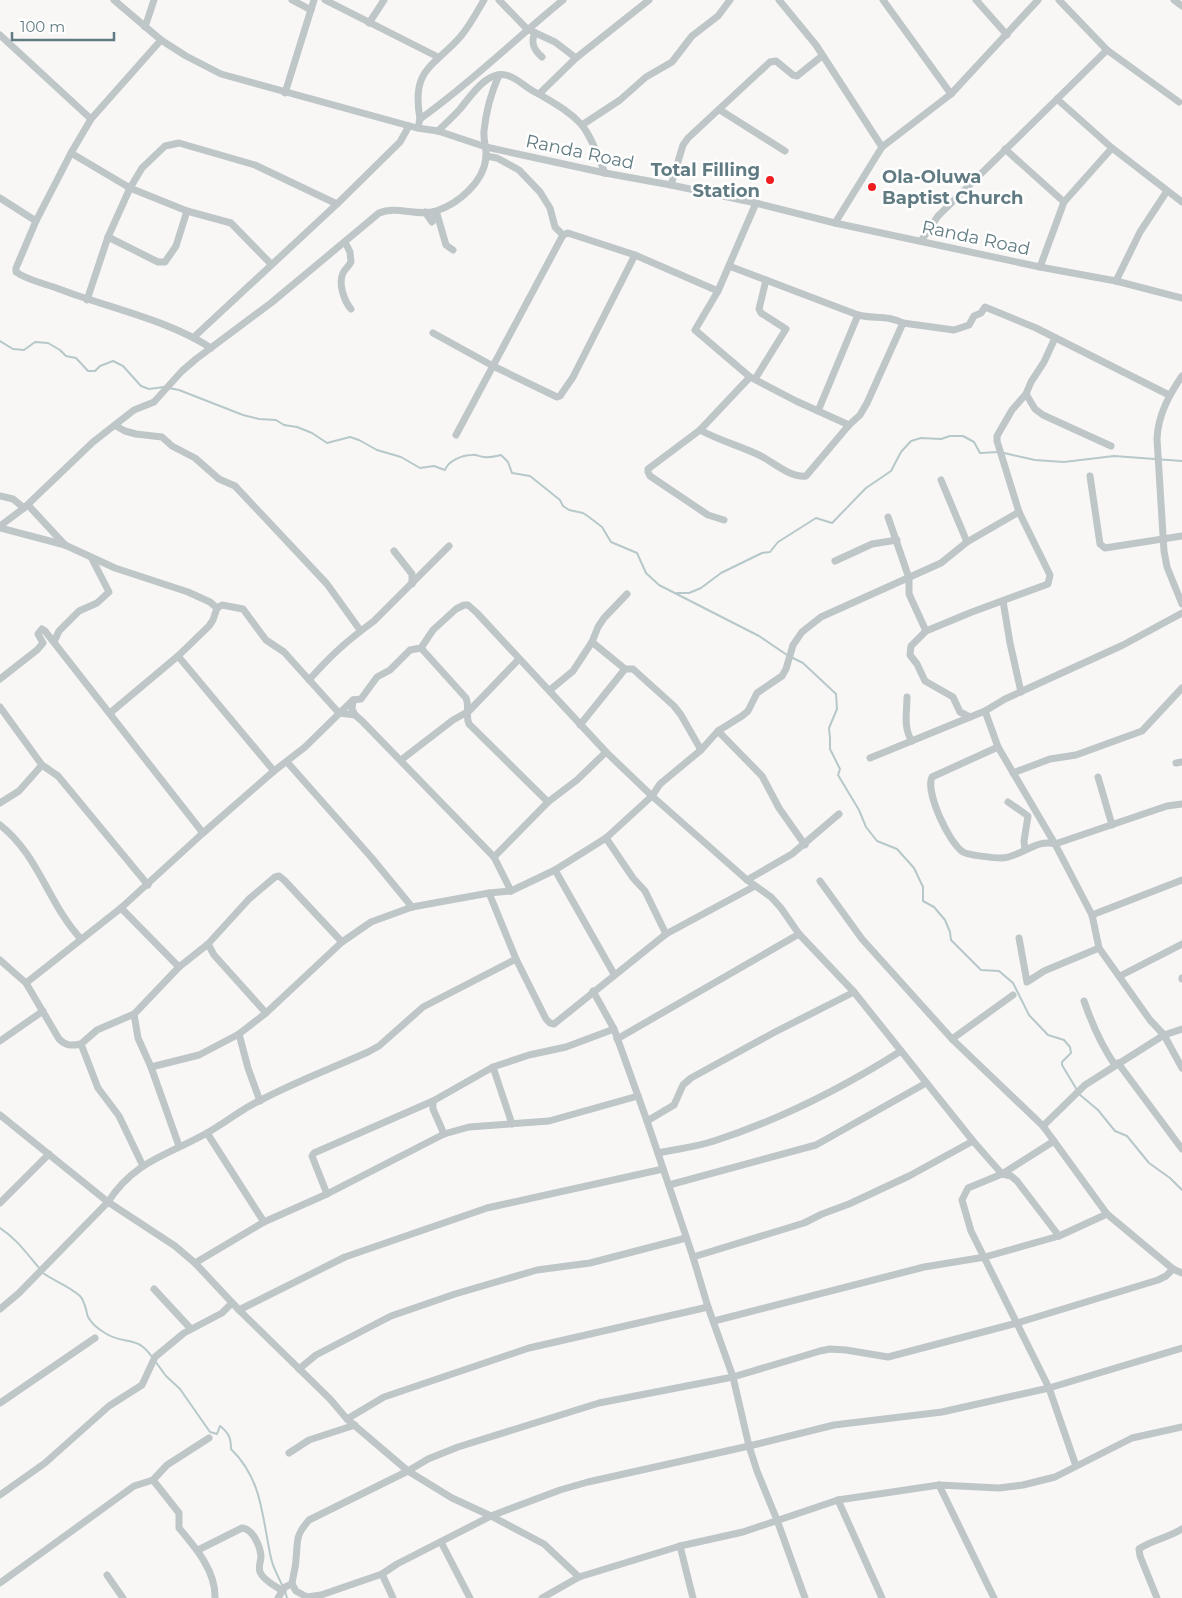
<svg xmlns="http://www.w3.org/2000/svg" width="1182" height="1598" viewBox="0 0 1182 1598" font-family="Montserrat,sans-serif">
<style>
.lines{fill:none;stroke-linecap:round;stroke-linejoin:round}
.stream{stroke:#b6c8c9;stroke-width:2}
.minor{stroke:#bec6c8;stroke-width:7}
.poi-dot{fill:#f01d1e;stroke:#fff;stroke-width:2}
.labels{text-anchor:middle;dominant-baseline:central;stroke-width:5;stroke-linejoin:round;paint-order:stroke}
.street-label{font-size:18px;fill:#617b82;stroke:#fff}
.poi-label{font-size:18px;font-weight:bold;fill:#617b82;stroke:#fff;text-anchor:end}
</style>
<rect width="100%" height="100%" fill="#f8f7f5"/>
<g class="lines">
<g class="stream">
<polyline points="0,341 13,349 24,350 35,342 48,343 60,350 66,356 76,358 88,371 95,371 100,366 113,361 123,366 141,386 149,389 164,387"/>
<path d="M 169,388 L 179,390 L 243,415 L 259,419 L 276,420 L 284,425 L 297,427 L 312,433 L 327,443 L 350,437 L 359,440 L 377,450 L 401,457 L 420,468 L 434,466 L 445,470 C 448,461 462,455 472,455 C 476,454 480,457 484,457 C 490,458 496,456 501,455 L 508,462 L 512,473 L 530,476 L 560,500 L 563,506 L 569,510 L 583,513 L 589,517 L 602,527 L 611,542 L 637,553 L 646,573 L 659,585 L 759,636 L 787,655"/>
<polyline points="1004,453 1035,460 1064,462 1114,456 1182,461"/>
<polyline points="677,593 689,593 701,588 721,573 762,553 770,552 778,542 816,518 832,523 866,488 891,471 901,452 911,441 921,438 941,439 950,436 963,436 974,442 980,453 999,452"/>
<polyline points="791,657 803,663 836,694 837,709 829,728 830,738 830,749 840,769 838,775 859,810 866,827 877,841 897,849 914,868 923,887 923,901 934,907 945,920 950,932 951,940 981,970 999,971 1013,983 1029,1015 1048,1035 1064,1040 1070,1047 1071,1053 1062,1062 1062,1065 1077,1090"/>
<polyline points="1079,1094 1098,1110 1115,1131 1127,1136 1149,1163 1170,1178 1182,1190"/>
<path d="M 0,1228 C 17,1239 27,1254 40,1269"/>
<path d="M 43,1273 C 54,1281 69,1286 80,1296 C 85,1301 86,1311 88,1317 C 92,1324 98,1329 105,1333 C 125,1346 136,1334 152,1357"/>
<path d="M 155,1361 L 166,1376 L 180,1389 L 210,1432 L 217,1434 L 220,1426 C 229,1433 231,1438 231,1449 C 263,1480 262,1518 271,1558 C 273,1568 279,1578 283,1587"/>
<polyline points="285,1591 287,1598"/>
</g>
<g class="minor">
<polyline points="114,0 161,40 186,56 221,74 417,128 438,131 486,147 605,173 671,185 756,203 835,223 1040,267 1116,281 1182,298"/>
<polyline points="292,0 311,10"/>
<polyline points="325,0 438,57"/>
<polyline points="499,0 527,29 555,42 576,58"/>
<polyline points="779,0 816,45 882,147"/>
<polyline points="883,0 951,94"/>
<polyline points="976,0 1007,35"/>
<polyline points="1059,0 1107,50 1179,102"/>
<polyline points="1174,0 1182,6"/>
<polyline points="369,23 384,0"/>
<polyline points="145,27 154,0"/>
<path d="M 535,33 C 530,43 534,50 542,57"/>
<polyline points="0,35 91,119"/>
<path d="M 161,40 L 91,119 L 71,153 L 36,221 L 16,268 L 16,272 C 27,280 46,284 59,289 C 109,308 166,319 211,348"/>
<polyline points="285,93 314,0"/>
<path d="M 539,94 C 554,103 569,111 581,124 C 592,137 598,157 605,173"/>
<polyline points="1057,99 1112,148 1182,202"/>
<polyline points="720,110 785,151"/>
<path d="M 420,119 C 471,83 515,39 563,0"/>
<path d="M 419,123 L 420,119 C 411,68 433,68 461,36 C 470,25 477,12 484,0"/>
<polyline points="582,125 620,100 646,77 672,62 692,36 718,16 730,0"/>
<path d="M 438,131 C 445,124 453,117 460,109 C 471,96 488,68 509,76 C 520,80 528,90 539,94 L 576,58 L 649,0"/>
<polyline points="1005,149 1064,202"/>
<polyline points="71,153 130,188 187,211 231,223 271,264"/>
<polyline points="486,156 497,158 519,170 540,192 550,208 555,227 563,235"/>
<polyline points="671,185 683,145 688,138 770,62 776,61 793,75 797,76 822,56"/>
<polyline points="0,198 36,221"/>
<polyline points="756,203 718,291 695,330 750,377 796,401 849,425"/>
<polyline points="425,212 432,222 437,214 446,245 453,250"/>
<polyline points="835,223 882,147 951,94 1038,0"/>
<polyline points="108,237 158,262 165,262 176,246 187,211"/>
<polyline points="921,241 938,216 1107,50"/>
<path d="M 345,242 L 350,252 L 351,262 C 349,266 345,269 343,273 C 338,283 344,301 351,309"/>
<polyline points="1040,267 1064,202 1112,148"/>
<polyline points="1116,281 1140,232 1167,191"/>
<polyline points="87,300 108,237 130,188 142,168 165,146 179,143 255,165 337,204"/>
<polyline points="903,323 954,330 969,325 974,316 981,313 985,307 1036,328 1169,395"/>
<polyline points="433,333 493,366 557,397 560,396 573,377 635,255"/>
<polyline points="194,337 337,204 400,142 409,126"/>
<path d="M 1182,376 C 1169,395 1158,415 1157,439 L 1164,551 L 1167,567 L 1182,604"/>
<polyline points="755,379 786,329 761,313 759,309 766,280"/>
<polyline points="1026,394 1035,409 1043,415 1111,446"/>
<polyline points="818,411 858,315"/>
<polyline points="116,426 125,431 136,434 162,437 172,446 195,458 219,479 235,486 327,584 360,630"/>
<path d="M 700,430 C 720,441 741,446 761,456 C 774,463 791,478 806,476 L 849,425 L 860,415 L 867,403 L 903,323 C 888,315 874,319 858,315 L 729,266"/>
<polyline points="456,435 563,235 568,233 635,255 718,291"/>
<polyline points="1090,476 1100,544 1105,548 1182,536"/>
<polyline points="941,480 967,542"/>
<polyline points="0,496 13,499 24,508"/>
<polyline points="28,505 65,545"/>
<polyline points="888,517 909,578 909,594 926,631 972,612 1048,584 1050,575 1019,512 997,441 997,436 1012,410 1026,394 1031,382 1044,362 1055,338"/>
<polyline points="724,520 708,515 650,476 648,472 648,469 700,430 750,377"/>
<path d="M 0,526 L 24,508 L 93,442 L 134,410 L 154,402 L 182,371 L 196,359 L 271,303 L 379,213 C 397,205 417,217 436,211 C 458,204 484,182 486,157 C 487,149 483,140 484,131 C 486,111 491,93 499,75"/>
<polyline points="0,528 65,545 115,568 188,592 210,602 217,608"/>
<polyline points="394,551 412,574 412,584"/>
<polyline points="835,561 872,544 897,540"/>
<polyline points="1003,601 1010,643 1021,692"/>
<polyline points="217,608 222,605 243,609 266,640 284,652 339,713 355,715 362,721 494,857 511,891"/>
<polyline points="926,631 911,646 910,655 917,664 925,681 953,697 960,712 970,717"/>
<polyline points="54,642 59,631 79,611 97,603 109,592 92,559"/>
<polyline points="592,642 625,669"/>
<path d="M 421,648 L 466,698 C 470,707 465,715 469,724 L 548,802 L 494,857"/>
<polyline points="178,656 274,771"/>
<polyline points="0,679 37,650 43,643 38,634 42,629 45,631 203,833"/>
<path d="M 309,680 C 331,655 348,640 374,621 L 449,546"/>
<polyline points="550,690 573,671 592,642 598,627 604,618 627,594"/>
<path d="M 907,697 C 907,712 903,728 912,741"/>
<polyline points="0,707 42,765 58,776 148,885"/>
<polyline points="985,711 998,747 1055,844 1092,915 1099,948 1150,1020 1164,1035 1182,1068"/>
<polyline points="110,713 178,656 209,626 213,620 217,608"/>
<polyline points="355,715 352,709 353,700 361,699 377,677 390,670 410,650 421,648 433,630 456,609 464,605 468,605 477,613 606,752 652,796 747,880 771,897 781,908 799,934 854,992 973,1141 1002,1174 1011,1176 1017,1181 1059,1236"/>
<polyline points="580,725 625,669 633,669 674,706 681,715 701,750"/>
<polyline points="718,731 762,776 779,808 805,845"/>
<path d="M 998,747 L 932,777 C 925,792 949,843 963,852 C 967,855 995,858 1001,858 C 1020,858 1036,838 1055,844 L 1167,806 L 1182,804"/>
<polyline points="870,758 985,711 1005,699 1123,645 1182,613"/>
<polyline points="401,760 453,720 469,711 519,659"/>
<polyline points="287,762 371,857 412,907"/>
<polyline points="1176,763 1182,762"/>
<polyline points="1013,773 1050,759 1076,755 1142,731 1182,688"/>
<polyline points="1098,777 1112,825"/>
<polyline points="548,802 577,780 606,752"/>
<polyline points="1008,802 1028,816 1024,841 1025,850"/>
<polyline points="0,803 19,791 42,765"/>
<path d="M 0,825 C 38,854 49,905 81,939"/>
<polyline points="606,838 633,878 645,891 666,934"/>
<polyline points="555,870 614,974"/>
<polyline points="747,880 792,854 839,814"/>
<polyline points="820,881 862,939 952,1039 1043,1126 1107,1214 1173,1269 1182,1273"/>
<polyline points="489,893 516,959 546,1019 550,1023 554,1024 666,934 755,886"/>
<polyline points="121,908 179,967"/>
<polyline points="1092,915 1182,880"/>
<polyline points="1019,938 1027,982 1044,971 1099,948"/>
<polyline points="208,944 214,955 266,1013"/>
<path d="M 0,960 L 26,983 L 59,1039 C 66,1046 71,1046 81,1044 L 98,1088 L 119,1116 L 143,1166"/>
<polyline points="1120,976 1182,944"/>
<polyline points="1182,979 1182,978"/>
<polyline points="26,983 121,908 203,833 274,771 305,747 353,700"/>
<polyline points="593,991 614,1029 647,1121 693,1257 708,1307 733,1377 749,1446 757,1471 777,1520 805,1598"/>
<path d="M 1084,1001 C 1092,1024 1101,1045 1115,1065"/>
<polyline points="134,1014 138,1038 151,1067 179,1146"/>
<polyline points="239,1034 248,1068 260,1101"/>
<polyline points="617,1039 799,934"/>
<polyline points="952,1039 1013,995"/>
<polyline points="0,1041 43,1011"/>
<polyline points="81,1044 97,1030 134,1014 138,1010 179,967 208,944 249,899 275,877 279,876 284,880 342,942"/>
<polyline points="1118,1063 1182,1149"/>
<polyline points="151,1067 199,1055 239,1034 266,1013 342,942 371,922 412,907 489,893 511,891 555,870 606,838 652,796 660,784 701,750 718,731 742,716 748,711 757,693 782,676 786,669 793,645 802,632 821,617 941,563 967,542 1019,512"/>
<polyline points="493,1067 512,1124"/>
<polyline points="433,1101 433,1109 444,1134"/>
<polyline points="0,1115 108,1202 175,1246 195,1263 239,1310 330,1399 347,1419 408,1471 452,1498 491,1516 544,1544 579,1577"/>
<polyline points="647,1121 674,1105 683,1085 691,1078 775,1032 854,992"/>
<polyline points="1043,1126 1085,1085 1164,1035 1182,1029"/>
<polyline points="207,1133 264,1222"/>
<polyline points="1054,1141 1002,1174 968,1188 962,1200 971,1231 1049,1388 1076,1466"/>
<path d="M 658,1153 C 677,1149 696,1147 714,1141 C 779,1120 844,1087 901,1051"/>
<polyline points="669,1185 816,1145 926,1083"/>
<polyline points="327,1194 312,1156 314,1153 433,1101 493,1067 529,1055 566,1047 614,1029"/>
<polyline points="0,1203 49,1154"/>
<polyline points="693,1257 804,1223 822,1214 849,1204 909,1176 973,1141"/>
<polyline points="195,1263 264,1222 327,1194 444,1134 469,1127 549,1121 638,1096"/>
<path d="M 1173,1269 L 1166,1276 L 1158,1280 L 1017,1323 L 888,1357 L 846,1350 L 830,1349 L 820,1351 L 733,1377 L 599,1403 L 458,1447 L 428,1459 L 408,1471 L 309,1520 C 295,1536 298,1540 296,1559 C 296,1567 293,1575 292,1584 L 296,1591 L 307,1597 L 321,1595 L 382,1574 L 397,1564 L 491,1516 L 560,1490 L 588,1482 L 749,1446 L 834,1425 L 942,1412 L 1049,1388 L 1182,1348"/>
<polyline points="154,1289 191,1329"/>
<path d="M 0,1309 L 19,1293 L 108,1202 C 134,1161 168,1155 207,1133 C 221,1125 233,1116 246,1108 C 284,1086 328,1070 368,1052 L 379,1046 L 423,1007 L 516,959"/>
<polyline points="239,1310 345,1257 487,1208 663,1169"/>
<polyline points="714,1321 924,1267 985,1257 1059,1236 1107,1214"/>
<polyline points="299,1369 316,1355 391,1316 455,1294 537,1270 590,1263 686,1238"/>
<polyline points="0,1403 95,1338"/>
<polyline points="347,1419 384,1397 529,1348 708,1307"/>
<polyline points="289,1453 309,1440 355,1425"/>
<path d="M 153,1480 L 179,1513 L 179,1528 C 195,1547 216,1571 215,1598"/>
<polyline points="939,1485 994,1598"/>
<polyline points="0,1495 45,1463 109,1406 142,1385 155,1357 184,1333 222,1313 232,1303"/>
<polyline points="838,1500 882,1598"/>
<polyline points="441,1542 470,1598"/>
<polyline points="680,1546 693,1598"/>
<path d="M 198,1550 L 242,1528 C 253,1529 260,1546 261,1556 C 261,1561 258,1567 260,1572 C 263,1580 275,1586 281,1590"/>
<polyline points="382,1574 393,1598"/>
<polyline points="107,1575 123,1598"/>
<polyline points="0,1583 134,1486 153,1480 167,1465 209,1438"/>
<polyline points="278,1598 285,1587 292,1584"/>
<polyline points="542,1598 579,1577 680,1546 743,1532 838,1500 939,1485 999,1488 1023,1485 1055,1477 1132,1438 1182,1427"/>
<path d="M 1157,1598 L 1140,1556 L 1139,1549 C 1152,1540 1168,1538 1182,1529"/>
</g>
</g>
<g class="poi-dot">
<circle cx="770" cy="180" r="5"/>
<circle cx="872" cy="187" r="5"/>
</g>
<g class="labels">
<g class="street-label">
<text transform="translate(580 152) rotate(12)">Randa Road</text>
<text transform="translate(976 238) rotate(12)">Randa Road</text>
</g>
<g class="poi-label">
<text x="760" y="170">Total Filling<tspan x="760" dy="21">Station</tspan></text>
<text x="882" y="177" text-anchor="start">Ola-Oluwa<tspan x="882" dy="21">Baptist Church</tspan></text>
</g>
</g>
<path d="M12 32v8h102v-8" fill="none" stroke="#617b82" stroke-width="2.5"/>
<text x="20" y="32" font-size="15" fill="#617b82" stroke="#ffffff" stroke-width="4" paint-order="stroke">100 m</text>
</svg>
